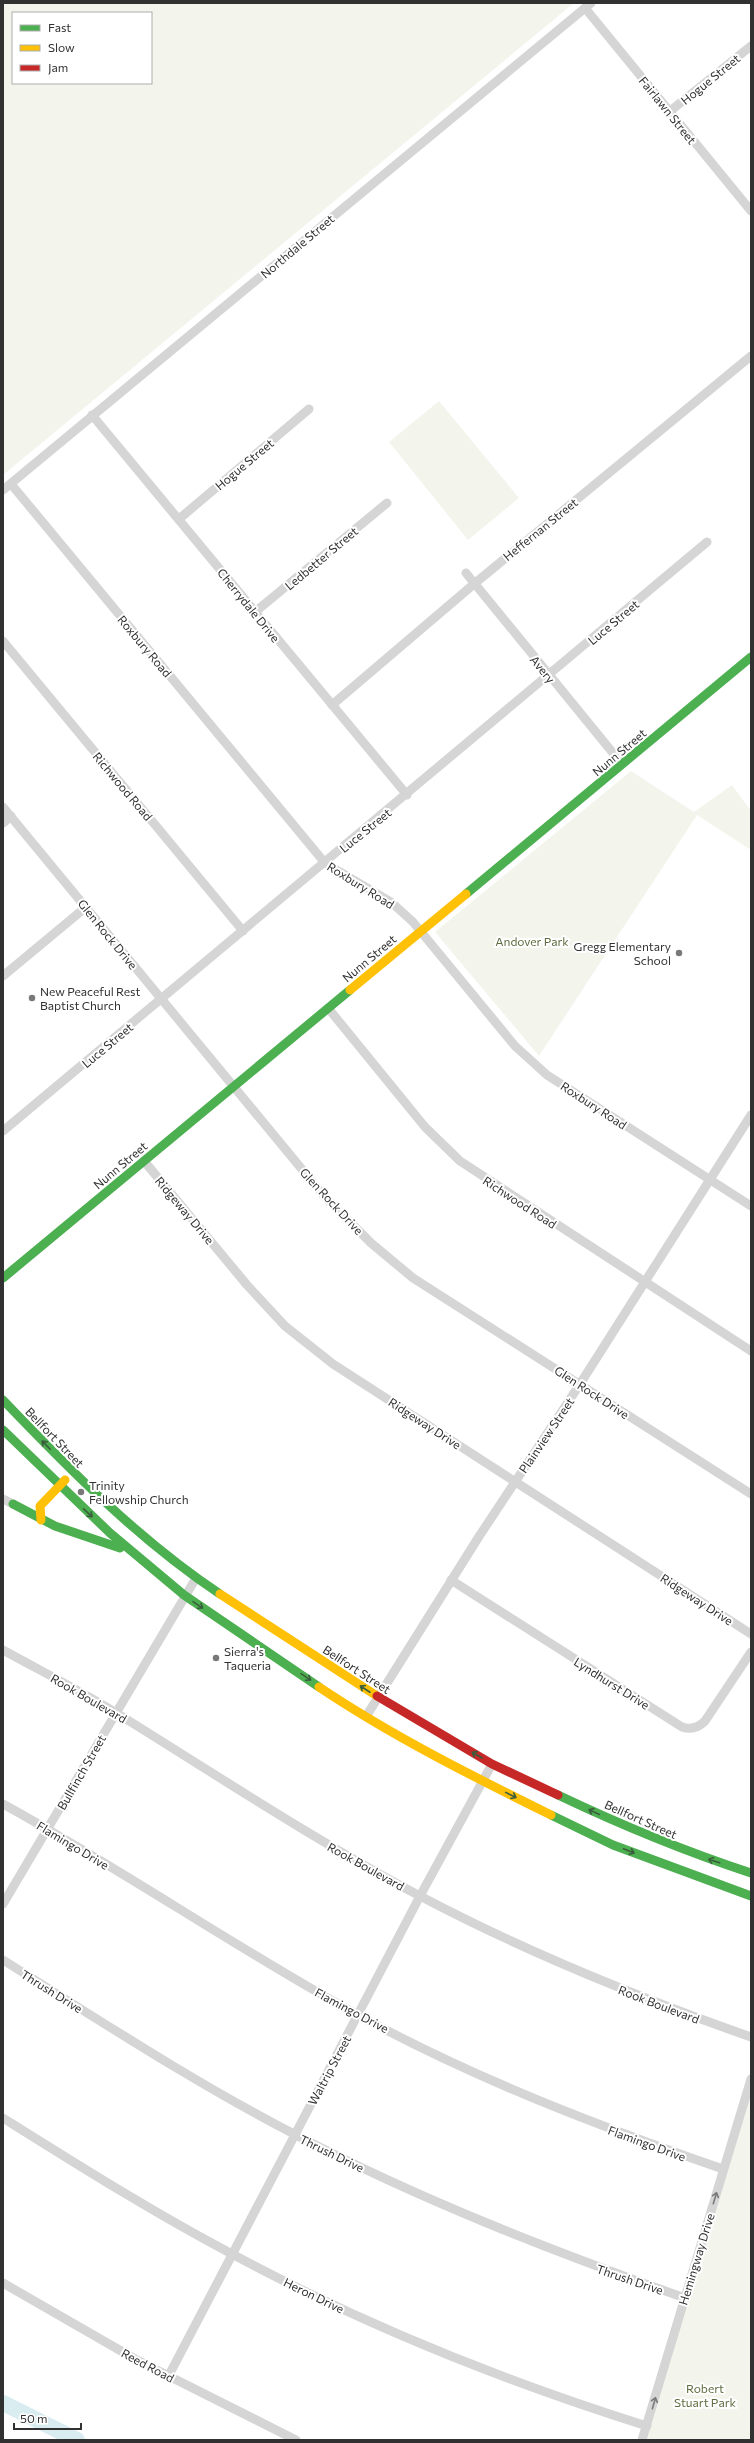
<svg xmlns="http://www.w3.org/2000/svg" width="754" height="2443" viewBox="0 0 754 2443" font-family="Commissioner,sans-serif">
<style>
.green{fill:#f3f5ed;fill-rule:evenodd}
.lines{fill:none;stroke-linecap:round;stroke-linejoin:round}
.river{stroke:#d9ecf0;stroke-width:16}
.street{stroke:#d5d5d5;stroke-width:9}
.fast{stroke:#4caf50;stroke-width:9}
.slow{stroke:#ffc107;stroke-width:9}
.jam{stroke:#c62828;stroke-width:9}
.oneway{stroke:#3a5d3c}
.oneway2{stroke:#7b7b7b}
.poi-dot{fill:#797979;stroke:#fff;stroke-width:1.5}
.labels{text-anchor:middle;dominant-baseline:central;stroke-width:4;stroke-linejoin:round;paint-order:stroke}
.street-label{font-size:12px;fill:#313131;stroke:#fff}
.park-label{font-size:12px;fill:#5d6c3e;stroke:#fff}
.poi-label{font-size:12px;fill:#313131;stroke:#fff;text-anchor:start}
</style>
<rect width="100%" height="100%" fill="#fff"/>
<g class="green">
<path d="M 3,3 L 574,3 L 3,475 ZM 13,13 L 151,13 L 151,83 L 13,83 Z"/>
<polygon points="439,401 519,498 468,540 389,442"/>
<polygon points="631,771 694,812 732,785 751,811 751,850 697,815 539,1056 435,932"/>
<polygon points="751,2084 751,2440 645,2440"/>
</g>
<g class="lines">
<polyline class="river" points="3,2403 77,2440"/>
<g class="street">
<polyline points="585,8 751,211"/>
<polyline points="669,112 751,46"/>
<polyline points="92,415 407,795"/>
<polyline points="11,484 325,863 391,902 413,922 515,1046 547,1075 751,1206"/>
<polyline points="3,490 591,3"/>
<polyline points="179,519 309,409"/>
<polyline points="466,573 622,764"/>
<polyline points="255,612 387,503"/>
<polyline points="3,641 243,931"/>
<polyline points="332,705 474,584 751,356"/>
<polyline points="3,807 324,1196 371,1243 413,1278 751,1494"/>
<polyline points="3,823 11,816"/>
<polyline points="3,976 86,907"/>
<polyline points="328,1008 425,1127 460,1161 751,1351"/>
<polyline points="3,1131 707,542"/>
<polyline points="144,1161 247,1285 285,1326 333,1364 751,1634"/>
<polyline points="3,1499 13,1504"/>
<path d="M 451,1580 L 682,1727 C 691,1730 698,1728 705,1721 L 751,1652"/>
<path d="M 3,1650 C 41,1671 81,1691 118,1714 C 218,1776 316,1841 420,1896 C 526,1952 637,1997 751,2037"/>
<polyline points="367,1715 478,1538 580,1384 751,1115"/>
<path d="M 3,1804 C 123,1870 236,1948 356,2014 C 473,2078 598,2126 723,2169"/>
<polyline points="3,1904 196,1578"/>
<path d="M 3,1960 C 99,2020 195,2083 296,2135 C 421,2200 552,2251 685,2298"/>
<path d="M 3,2118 C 78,2165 154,2213 232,2254 C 364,2325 504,2381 647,2426"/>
<polyline points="3,2283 135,2359 296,2440"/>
<polyline points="168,2377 420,1896 492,1764"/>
<polyline points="642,2440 751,2079"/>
</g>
<g class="fast">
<polyline points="466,894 751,657"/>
<polyline points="3,1278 350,990"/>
<path d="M 3,1400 C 70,1470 139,1540 220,1594"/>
<polyline points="3,1430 110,1533 184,1595 319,1687"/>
<polyline points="13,1504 55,1526 120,1548"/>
<path d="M 558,1795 C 621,1825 684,1851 751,1873"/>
<polyline points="551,1815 613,1845 751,1896"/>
</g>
<g class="slow">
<polyline points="350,990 466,894"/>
<polyline points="41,1520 40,1506 65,1480"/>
<polyline points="220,1594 377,1696"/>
<path d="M 319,1687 C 392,1736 472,1776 551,1815"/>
</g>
<polyline class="jam" points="377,1696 492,1764 558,1795"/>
</g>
<defs><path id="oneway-shaft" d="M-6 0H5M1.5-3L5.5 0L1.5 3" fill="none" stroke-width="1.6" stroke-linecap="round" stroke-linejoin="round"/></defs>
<g class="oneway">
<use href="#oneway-shaft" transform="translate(46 1445) rotate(-134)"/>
<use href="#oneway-shaft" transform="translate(88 1513) rotate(43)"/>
<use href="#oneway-shaft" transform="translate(198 1605) rotate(34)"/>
<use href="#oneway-shaft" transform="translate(306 1677) rotate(34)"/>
<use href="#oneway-shaft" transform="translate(365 1689) rotate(-147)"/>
<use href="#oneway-shaft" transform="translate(477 1755) rotate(-150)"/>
<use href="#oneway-shaft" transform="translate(511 1795) rotate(26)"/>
<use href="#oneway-shaft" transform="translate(594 1812) rotate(-155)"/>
<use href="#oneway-shaft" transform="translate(629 1851) rotate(21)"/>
<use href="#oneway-shaft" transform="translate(714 1861) rotate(-162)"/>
</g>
<g class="oneway2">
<use href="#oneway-shaft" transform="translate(715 2198) rotate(-73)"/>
<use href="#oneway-shaft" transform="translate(654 2403) rotate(-74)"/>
</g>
<g class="poi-dot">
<circle cx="679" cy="953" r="4"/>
<circle cx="32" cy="998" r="4"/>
<circle cx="81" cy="1492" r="4"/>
<circle cx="216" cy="1658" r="4"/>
</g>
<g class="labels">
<g class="street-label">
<text transform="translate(710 79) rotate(-39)">Hogue Street</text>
<text transform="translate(668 110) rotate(51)">Fairlawn Street</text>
<text transform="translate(297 246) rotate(-40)">Northdale Street</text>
<text transform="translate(244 464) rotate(-40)">Hogue Street</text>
<text transform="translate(540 529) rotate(-39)">Heffernan Street</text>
<text transform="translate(321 558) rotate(-40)">Ledbetter Street</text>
<text transform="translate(249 605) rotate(51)">Cherrydale Drive</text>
<text transform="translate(613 622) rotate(-40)">Luce Street</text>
<text transform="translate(145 646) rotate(50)">Roxbury Road</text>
<text transform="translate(543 669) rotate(51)">Avery</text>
<text transform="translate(619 752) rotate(-40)">Nunn Street</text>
<text transform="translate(123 786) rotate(50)">Richwood Road</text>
<text transform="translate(365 830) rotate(-39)">Luce Street</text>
<text transform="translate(361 885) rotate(32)">Roxbury Road</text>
<text transform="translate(108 934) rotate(51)">Glen Rock Drive</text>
<text transform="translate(369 958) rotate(-40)">Nunn Street</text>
<text transform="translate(107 1045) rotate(-40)">Luce Street</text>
<text transform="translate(594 1105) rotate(33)">Roxbury Road</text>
<text transform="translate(120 1165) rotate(-40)">Nunn Street</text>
<text transform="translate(332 1201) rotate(47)">Glen Rock Drive</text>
<text transform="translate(520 1202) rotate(33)">Richwood Road</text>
<text transform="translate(185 1210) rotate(50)">Ridgeway Drive</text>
<text transform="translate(592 1392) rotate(33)">Glen Rock Drive</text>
<text transform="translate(425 1423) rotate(33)">Ridgeway Drive</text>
<text transform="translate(546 1435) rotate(-56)">Plainview Street</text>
<text transform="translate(55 1437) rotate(46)">Bellfort Street</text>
<text transform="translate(697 1599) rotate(33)">Ridgeway Drive</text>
<text transform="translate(357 1669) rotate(33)">Bellfort Street</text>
<text transform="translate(612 1683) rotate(32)">Lyndhurst Drive</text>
<text transform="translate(89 1698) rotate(30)">Rook Boulevard</text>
<text transform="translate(81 1772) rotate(-60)">Bullfinch Street</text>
<text transform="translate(641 1819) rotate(24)">Bellfort Street</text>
<text transform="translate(73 1845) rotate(31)">Flamingo Drive</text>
<text transform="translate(366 1866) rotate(29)">Rook Boulevard</text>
<text transform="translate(52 1991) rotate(32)">Thrush Drive</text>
<text transform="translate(659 2004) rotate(21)">Rook Boulevard</text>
<text transform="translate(352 2010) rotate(28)">Flamingo Drive</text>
<text transform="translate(329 2070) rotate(-62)">Waltrip Street</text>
<text transform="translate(647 2143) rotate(20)">Flamingo Drive</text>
<text transform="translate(332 2153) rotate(26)">Thrush Drive</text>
<text transform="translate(696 2259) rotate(-73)">Hemingway Drive</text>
<text transform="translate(630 2279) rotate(19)">Thrush Drive</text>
<text transform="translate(314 2295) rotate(26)">Heron Drive</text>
<text transform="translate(148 2365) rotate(28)">Reed Road</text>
</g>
<g class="park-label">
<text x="532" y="941">Andover Park</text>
<text x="705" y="2388">Robert<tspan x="705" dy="14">Stuart Park</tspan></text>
</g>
<g class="poi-label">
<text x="671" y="946" text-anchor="end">Gregg Elementary<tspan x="671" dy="14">School</tspan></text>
<text x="40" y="991">New Peaceful Rest<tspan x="40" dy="14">Baptist Church</tspan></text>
<text x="89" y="1485">Trinity<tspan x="89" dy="14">Fellowship Church</tspan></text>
<text x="224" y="1651">Sierra's<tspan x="224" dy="14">Taqueria</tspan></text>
</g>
</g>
<rect width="754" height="2443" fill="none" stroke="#313131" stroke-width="8"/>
<rect x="12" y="12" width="140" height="72" fill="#ffffff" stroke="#adadad"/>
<rect x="20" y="25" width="20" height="6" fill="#4caf50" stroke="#adadad"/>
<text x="48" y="32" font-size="12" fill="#313131">Fast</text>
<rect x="20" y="45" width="20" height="6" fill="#ffc107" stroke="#adadad"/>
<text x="48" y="52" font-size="12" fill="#313131">Slow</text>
<rect x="20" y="65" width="20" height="6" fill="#c62828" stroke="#adadad"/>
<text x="48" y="72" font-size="12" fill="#313131">Jam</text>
<path d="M14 2423v6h67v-6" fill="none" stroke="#313131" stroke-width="2"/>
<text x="20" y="2423" font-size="12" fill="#313131" stroke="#ffffff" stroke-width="3" paint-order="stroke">50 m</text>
</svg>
